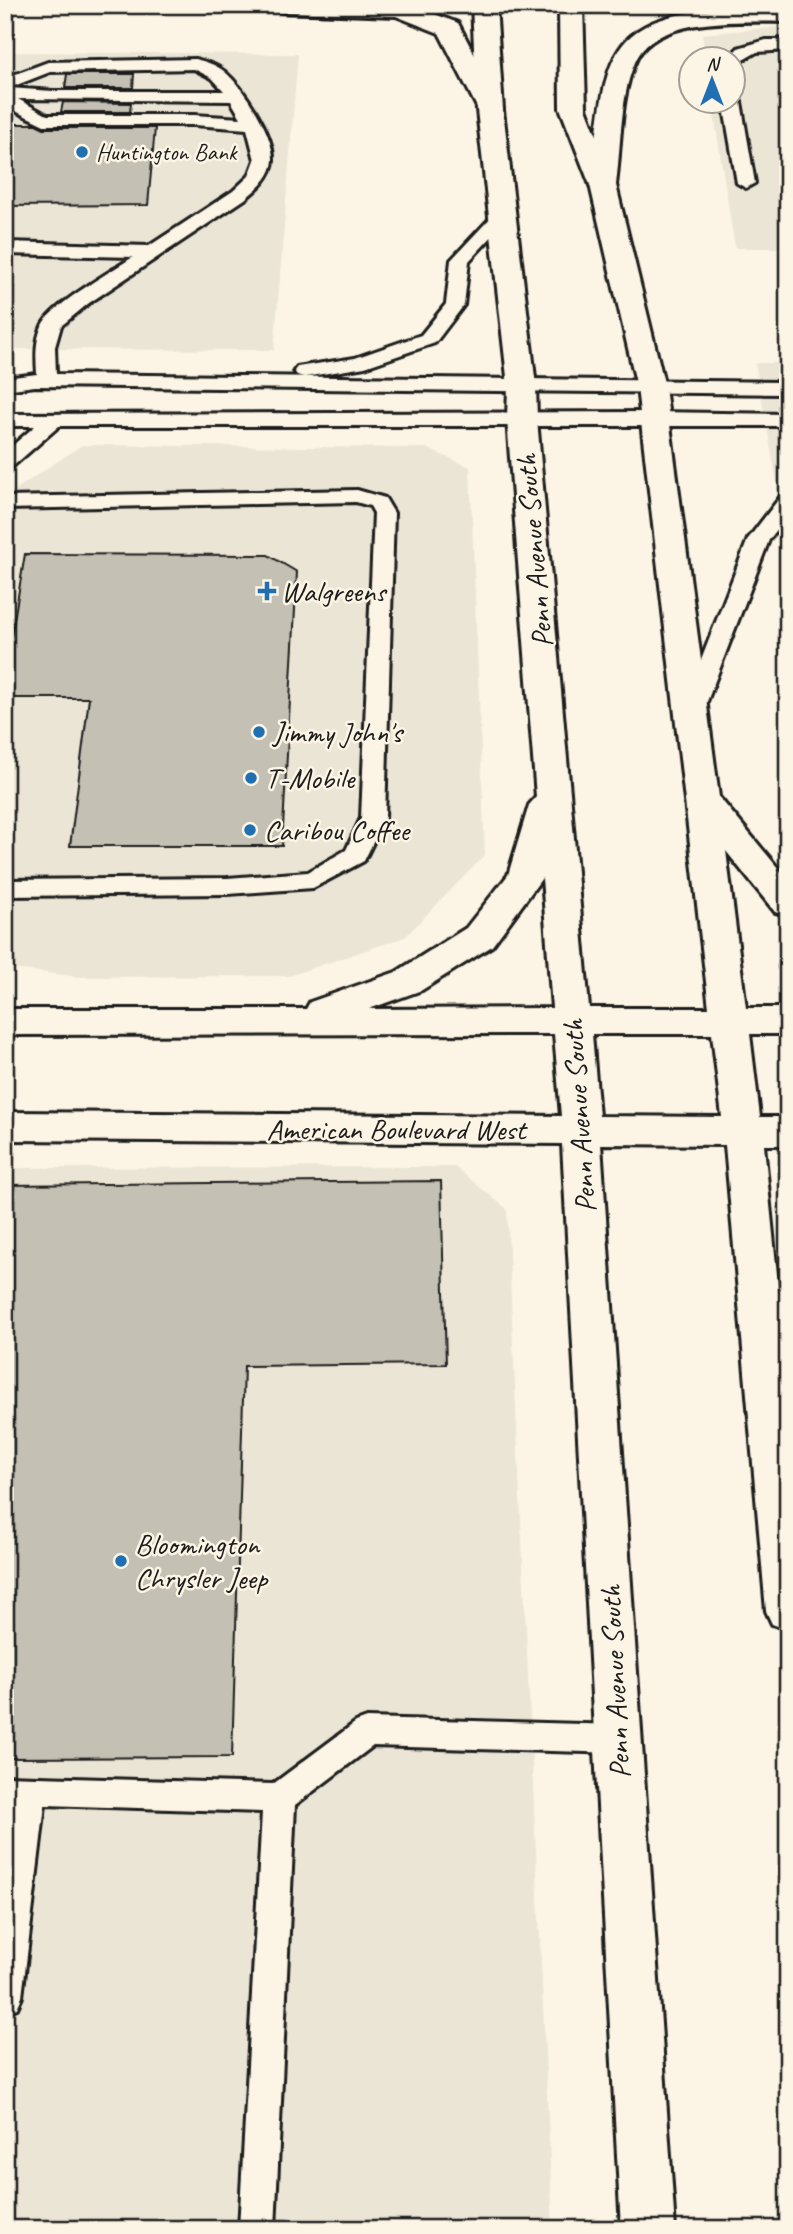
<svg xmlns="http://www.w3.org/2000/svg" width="793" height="2234" viewBox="0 0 793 2234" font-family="Caveat,sans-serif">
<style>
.built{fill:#ebe5d6}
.building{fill:#c4c0b3;stroke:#1c1c1c;stroke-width:2}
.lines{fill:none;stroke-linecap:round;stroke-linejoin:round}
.service-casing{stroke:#1c1c1c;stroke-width:6}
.secondary-casing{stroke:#1c1c1c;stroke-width:6}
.motorway-casing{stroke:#1c1c1c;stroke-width:6}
.path{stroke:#1c1c1c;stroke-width:4.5;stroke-dasharray:5 5;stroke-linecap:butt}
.service{fill:#fcf5e5;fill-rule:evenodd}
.secondary{fill:#fcf5e5;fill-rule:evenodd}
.motorway{fill:#fcf5e5;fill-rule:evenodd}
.poi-dot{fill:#1f6fb2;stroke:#fcf5e5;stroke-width:2.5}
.labels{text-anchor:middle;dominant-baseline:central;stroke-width:5;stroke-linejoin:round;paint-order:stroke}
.far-poi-label{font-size:24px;fill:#1c1c1c;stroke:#fcf5e5;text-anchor:start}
.street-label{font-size:30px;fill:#1c1c1c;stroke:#fcf5e5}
.poi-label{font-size:30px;fill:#1c1c1c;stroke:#fcf5e5;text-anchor:start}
</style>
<rect width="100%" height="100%" fill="#fcf5e5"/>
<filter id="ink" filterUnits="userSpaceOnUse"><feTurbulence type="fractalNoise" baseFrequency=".0143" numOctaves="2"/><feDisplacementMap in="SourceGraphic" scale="14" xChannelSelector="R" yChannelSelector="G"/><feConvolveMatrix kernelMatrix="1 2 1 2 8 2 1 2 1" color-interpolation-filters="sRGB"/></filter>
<g filter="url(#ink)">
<g class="built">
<polygon points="788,26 788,248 735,248 712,102 734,102 734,60 706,59 702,34"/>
<polygon points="5,52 298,54 274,350 5,349"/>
<polygon points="755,363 788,363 788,541"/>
<polygon points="82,445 426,448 470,467 485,855 405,937 289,976 81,977 5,968 5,506 9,494"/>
<polygon points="455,1167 507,1209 553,2229 5,2229 5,1168"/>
</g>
<g class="building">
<polygon points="67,74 134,74 133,88 65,88"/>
<polygon points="63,102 131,103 130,112 61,112"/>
<polygon points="14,124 36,124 44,128 155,128 148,205 5,206 5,179"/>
<polygon points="25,554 268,555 297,572 282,846 70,846 89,698 5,698 5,674"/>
<polygon points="441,1181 446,1364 244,1366 232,1757 5,1758 5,1185"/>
</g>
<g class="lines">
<g class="service-casing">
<g id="service">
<polygon points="766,40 788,40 788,50 757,52 734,65 734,60 726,60 738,48"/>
<path d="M 196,59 C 206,62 217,65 225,72 C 244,88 274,135 273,160 C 272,177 257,189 245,199 L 89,303 L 61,326 L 55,347 L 56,374 L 788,382 L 788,394 L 35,386 L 5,390 L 5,378 L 37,374 C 36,357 35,342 42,326 C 50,306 113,270 133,257 L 5,254 L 5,242 L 149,246 L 233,191 L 249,176 L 255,160 L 247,129 L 194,125 L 44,125 L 5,106 L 5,78 L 48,62 ZM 194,69 L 212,78 L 224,91 L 53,91 L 9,88 L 50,72 ZM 18,99 L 231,101 L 241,118 L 194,115 L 47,115 Z"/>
<polygon points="734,97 741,102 755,183 746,188 737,183 723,102 734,102"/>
<polygon points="502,211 511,216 469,261 464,305 435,343 365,367 304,377 297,375 294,371 297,367 355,358 421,335 446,304 451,260 496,212"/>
<polygon points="653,412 788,414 788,426 59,426 12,467 5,469 5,452 35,426 5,426 5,414"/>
<polygon points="357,490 385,498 394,513 385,818 364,861 313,888 227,894 5,896 5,880 227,878 308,872 346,850 361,818 374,513 370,506 356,502 5,509 5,497"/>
<polygon points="788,494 788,515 769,540 703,712 700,717 684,717 681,712 748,539 781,496"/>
<polygon points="367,1718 619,1725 630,1729 635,1739 630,1749 619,1753 373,1746 295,1805 275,2229 239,2229 262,1812 45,1805 22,1997 17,2008 5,2013 5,1864 13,1804 5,1804 5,1776 273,1784 356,1722"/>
</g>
</g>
<g class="secondary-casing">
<path id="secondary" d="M 472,5 L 496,5 L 503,110 L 536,386 L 537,419 L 589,1008 L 709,1008 L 637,387 L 590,185 L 560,108 L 559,5 L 583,5 L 586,108 L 616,185 L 665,387 L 719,797 L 788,880 L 788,916 L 775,912 L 726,851 L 746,1008 L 788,1008 L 788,1034 L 750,1034 L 760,1117 L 788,1117 L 788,1145 L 764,1145 L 788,1384 L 788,1630 L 772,1624 L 766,1611 L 725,1145 L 601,1144 L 675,2229 L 621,2229 L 562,1144 L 5,1140 L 5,1112 L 561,1116 L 554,1034 L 5,1035 L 5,1009 L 306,1009 L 310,1002 L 396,972 L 466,928 L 508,875 L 529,805 L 536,797 L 507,419 L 508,386 L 477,110 ZM 542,878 L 552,1008 L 369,1009 L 422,990 L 492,946 ZM 592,1034 L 712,1034 L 722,1117 L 599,1116 Z"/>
</g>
<g class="motorway-casing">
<g id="motorway">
<polygon points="272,5 411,5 458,23 503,110 499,115 490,118 481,115 439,33 396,16 284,12 276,10"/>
<path d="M 748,8 L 788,8 L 788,22 C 747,22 660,15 637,58 C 620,91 621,148 616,185 L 612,191 L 603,193 L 594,191 L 590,185 C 609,56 596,12 748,8 Z"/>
</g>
</g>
<polyline class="path" points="777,967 788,967"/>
<use href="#service" class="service"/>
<use href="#secondary" class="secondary"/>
<use href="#motorway" class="motorway"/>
</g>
</g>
<g class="poi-dot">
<circle cx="82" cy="152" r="7"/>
<path d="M263.5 580.5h7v7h7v7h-7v7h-7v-7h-7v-7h7z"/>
<circle cx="259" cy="732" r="7"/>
<circle cx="251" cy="778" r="7"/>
<circle cx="250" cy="830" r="7"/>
<circle cx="121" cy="1561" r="7"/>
</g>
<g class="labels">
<g class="far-poi-label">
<text x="96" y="152">Huntington Bank</text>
</g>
<g class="street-label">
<text transform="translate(534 551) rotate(-95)">Penn Avenue South</text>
<text transform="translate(579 1116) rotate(-94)">Penn Avenue South</text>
<text x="396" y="1129">American Boulevard West</text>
<text transform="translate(615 1682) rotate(-93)">Penn Avenue South</text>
</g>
<g class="poi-label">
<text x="281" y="591">Walgreens</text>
<text x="273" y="732">Jimmy John's</text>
<text x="265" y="778">T-Mobile</text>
<text x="264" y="830">Caribou Coffee</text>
<text x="135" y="1544">Bloomington<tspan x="135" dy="34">Chrysler Jeep</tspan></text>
</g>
</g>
<rect width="793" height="2234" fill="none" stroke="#fcf5e5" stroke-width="28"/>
<rect x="14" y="14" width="765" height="2206" fill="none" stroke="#1c1c1c" stroke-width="2.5" filter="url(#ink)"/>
<g transform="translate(712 80)"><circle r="33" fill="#fcf5e5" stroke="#a29e95" stroke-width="2"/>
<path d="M0-5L12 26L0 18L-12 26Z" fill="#1f6fb2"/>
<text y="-10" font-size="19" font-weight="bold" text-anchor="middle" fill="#1c1c1c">N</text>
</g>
</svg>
